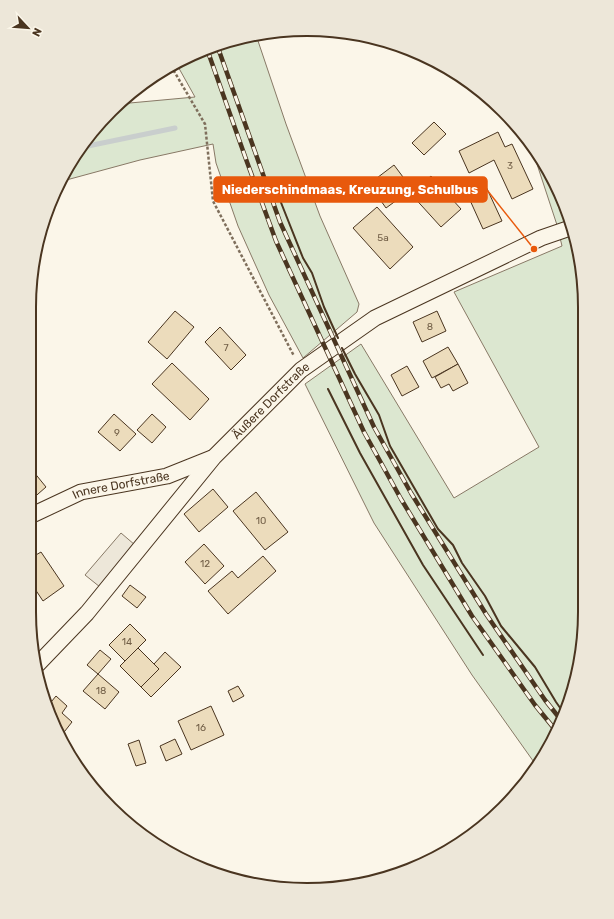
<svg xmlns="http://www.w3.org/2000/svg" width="614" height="919" viewBox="0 0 614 919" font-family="Rubik,sans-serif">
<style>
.green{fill:#dce7d0;stroke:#887966}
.parking{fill:#ede7d9;stroke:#887966}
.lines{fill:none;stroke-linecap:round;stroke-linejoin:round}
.stream{stroke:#c9cecd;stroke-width:5}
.building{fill:#ecdcbc;stroke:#4a3520}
.street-casing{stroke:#4a3520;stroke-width:17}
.path{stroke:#7f6f5c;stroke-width:2.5;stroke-dasharray:3 2;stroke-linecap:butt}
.street{stroke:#fbf6e9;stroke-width:15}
.rail-casing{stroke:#4a3520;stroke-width:4.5}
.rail{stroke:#fbf6e9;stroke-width:3;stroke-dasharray:9;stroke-linecap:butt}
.wall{stroke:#4a3520;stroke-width:2}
.labels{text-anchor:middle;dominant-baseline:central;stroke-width:3;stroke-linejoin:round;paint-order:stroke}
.number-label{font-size:10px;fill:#725f47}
.street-label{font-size:12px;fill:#4a3520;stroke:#fbf6e9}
.rim{fill:none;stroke:#4a3520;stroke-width:2}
.leader{fill:none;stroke:#e8590c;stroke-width:1.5}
.callout-dot{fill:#e8590c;stroke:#fbf6e9;stroke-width:1.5}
.callout{fill:#e8590c;stroke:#e8590c;stroke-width:1.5}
.callout-label{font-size:13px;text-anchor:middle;font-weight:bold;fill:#fff}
</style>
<rect width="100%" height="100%" fill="#fbf6e9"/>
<g class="green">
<polygon points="256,35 286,124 320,216 359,304 357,312 303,358 269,295 238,226 216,163 213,144 140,160 59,182 98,124 119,104 195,97 176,63 184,58 235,38"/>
<polygon points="485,94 490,98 528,138 556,184 576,235 584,289 583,649 556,735 536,765 472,675 374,523 305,384 361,344 454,498 539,447 454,292 562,246 557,225 531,146"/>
</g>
<polygon class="parking" points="121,533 135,545 100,587 85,575"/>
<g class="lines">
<polyline class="stream" points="83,147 175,128"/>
</g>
<g class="building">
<polygon points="434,122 446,134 424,155 412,143"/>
<polygon points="498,132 505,147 512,144 533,189 512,199 494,160 469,173 459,151"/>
<polygon points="394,165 412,189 386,208 369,184"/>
<polygon points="431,176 461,209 441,227 411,194"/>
<polygon points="482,178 502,221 483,229 464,187"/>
<polygon points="377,207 413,247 390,269 353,228"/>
<polygon points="175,311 194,327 167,359 148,342"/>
<polygon points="437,311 446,331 422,342 413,322"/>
<polygon points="220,327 246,355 231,370 205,342"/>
<polygon points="448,347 458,364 432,378 423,361"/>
<polygon points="172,363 209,399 190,420 152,384"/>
<polygon points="458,364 468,383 453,391 449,384 441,388 435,377"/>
<polygon points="407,366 419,387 402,396 391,375"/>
<polygon points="114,414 136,434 120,451 98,432"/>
<polygon points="152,414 166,427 152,443 137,430"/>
<polygon points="33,471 46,487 30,501 30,473"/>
<polygon points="213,489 228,507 199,532 184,514"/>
<polygon points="256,492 288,532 265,550 233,511"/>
<polygon points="204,544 224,566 205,584 185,562"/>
<polygon points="41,552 64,586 43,601 29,580 29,559"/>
<polygon points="263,556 276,571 228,614 208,591 232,571 238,578"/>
<polygon points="130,585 146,597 137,608 122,596"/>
<polygon points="130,624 146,640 125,661 109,645"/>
<polygon points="138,648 159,669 141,687 120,666"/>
<polygon points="100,650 111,659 98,674 87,665"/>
<polygon points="165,652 181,667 151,697 141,687 159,669 154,664"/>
<polygon points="98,674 119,692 105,709 83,691"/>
<polygon points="238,686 244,696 233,702 228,691"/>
<polygon points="56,696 67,706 62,713 72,722 61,736 47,707"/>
<polygon points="211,706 224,735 191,750 178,721"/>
<polygon points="175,739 182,754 166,761 160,746"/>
<polygon points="139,740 146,763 136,766 128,744"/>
</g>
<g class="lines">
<g class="street-casing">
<g id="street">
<path id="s1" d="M 30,516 L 81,492 L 167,476 L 212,458"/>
<path id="s2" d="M 38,664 L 87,613 L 214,457 L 301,370 L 375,318 L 541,238 L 573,227"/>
</g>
</g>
<polyline class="path" points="171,66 205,124 213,201 294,356"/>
<use href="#street" class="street"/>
<g class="rail-casing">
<g id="rail">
<polyline points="217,45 280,222 374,427 411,493 486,614 545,700 561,720"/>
<polyline points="207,49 247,162 276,241 364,432 401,499 472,616 535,705 557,732"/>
</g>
</g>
<use href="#rail" class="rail"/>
<g class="wall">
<polyline points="278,195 303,258 312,273 324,307 338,338"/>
<polyline points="342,348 355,374 379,415 390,446 438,529 453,545 462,563 485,596 501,626 535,667 556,702 563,712"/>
<polyline points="328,389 360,453 423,565 483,655"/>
</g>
</g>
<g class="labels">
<g class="number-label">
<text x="510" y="166">3</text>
<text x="383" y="238">5a</text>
<text x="430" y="327">8</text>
<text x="226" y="348">7</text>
<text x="117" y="433">9</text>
<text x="261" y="521">10</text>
<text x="205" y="564">12</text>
<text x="127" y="642">14</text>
<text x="101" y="691">18</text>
<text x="201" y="728">16</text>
</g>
<g class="street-label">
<text stroke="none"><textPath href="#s2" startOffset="352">Äußere Dorfstraße</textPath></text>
<text stroke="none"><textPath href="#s1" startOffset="97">Innere Dorfstraße</textPath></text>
</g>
</g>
<path d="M0 0H614V919H0ZM307 36H307A271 271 0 0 1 578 307V612A271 271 0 0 1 307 883H307A271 271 0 0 1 36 612V307A271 271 0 0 1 307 36Z" fill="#ede7d9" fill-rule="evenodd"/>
<path class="rim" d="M307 36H307A271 271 0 0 1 578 307V612A271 271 0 0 1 307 883H307A271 271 0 0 1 36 612V307A271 271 0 0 1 307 36Z"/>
<path class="leader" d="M534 249L487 190"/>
<circle class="callout-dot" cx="534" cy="249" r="4"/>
<rect class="callout" x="214" y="177" width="273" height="25" rx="4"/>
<g class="callout-label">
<text x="350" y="194">Niederschindmaas, Kreuzung, Schulbus</text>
</g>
<g transform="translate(28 28) rotate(116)" stroke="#fbf6e9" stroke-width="3" paint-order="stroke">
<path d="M0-3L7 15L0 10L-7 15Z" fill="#4a3520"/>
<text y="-6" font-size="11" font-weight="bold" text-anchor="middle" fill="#4a3520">N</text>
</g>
</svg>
